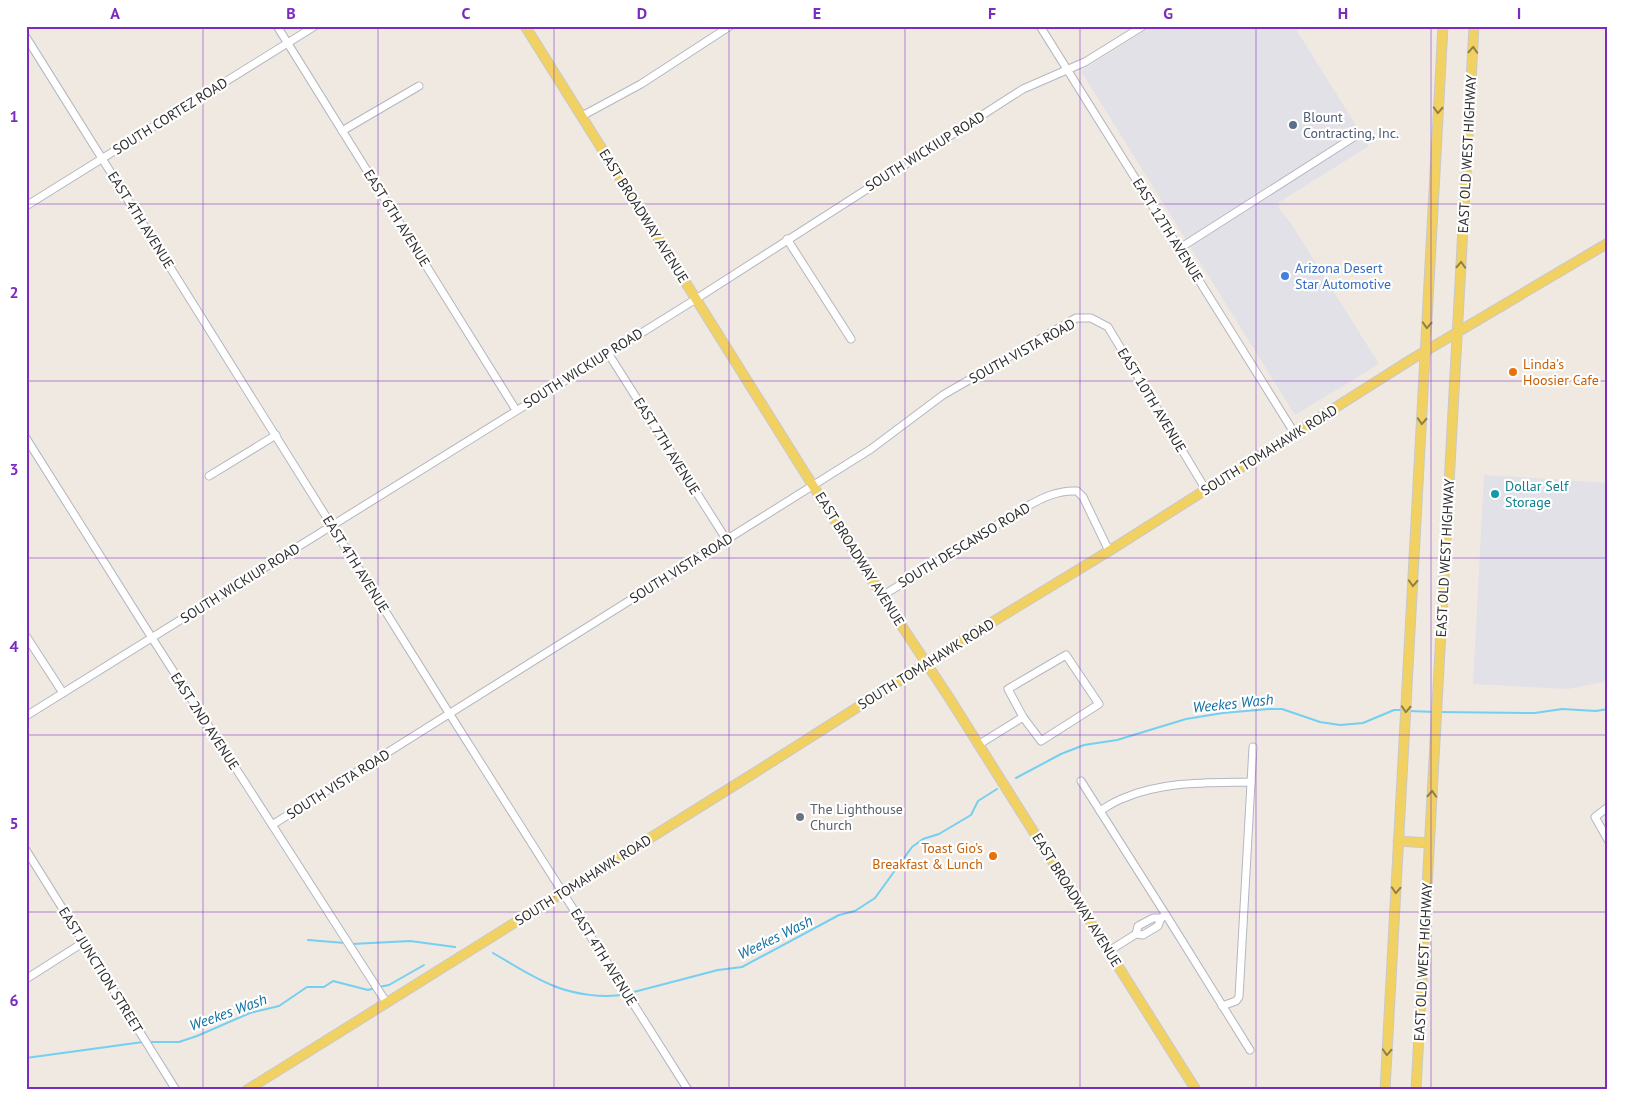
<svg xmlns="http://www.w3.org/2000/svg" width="1634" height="1116" viewBox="0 0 1634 1116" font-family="'PT Sans',sans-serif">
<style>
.industrial{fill:#e3e1e8}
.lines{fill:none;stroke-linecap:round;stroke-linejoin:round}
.stream{stroke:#75cff0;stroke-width:2}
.minor-casing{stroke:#b4b7c1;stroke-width:9}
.major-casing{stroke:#c9c9c9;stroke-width:11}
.minor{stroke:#fff;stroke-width:7}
.major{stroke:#f2d163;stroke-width:9}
.oneway{stroke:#908048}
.grid{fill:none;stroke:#7b2cbf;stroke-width:1;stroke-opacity:0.55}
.service-dot{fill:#5c6f8a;stroke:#fff;stroke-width:2}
.shop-dot{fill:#3f7fe0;stroke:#fff;stroke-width:2}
.food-dot{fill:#e8710a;stroke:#fff;stroke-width:2}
.culture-dot{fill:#0f9aa8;stroke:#fff;stroke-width:2}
.worship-dot{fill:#6b7280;stroke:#fff;stroke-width:2}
.labels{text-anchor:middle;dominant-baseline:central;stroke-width:4.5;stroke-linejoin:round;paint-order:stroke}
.street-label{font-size:14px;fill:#2e2e2e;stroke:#fff}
.service-label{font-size:14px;fill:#4e5e75;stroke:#fff;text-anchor:start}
.shop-label{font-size:14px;fill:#366cbe;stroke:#fff;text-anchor:start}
.food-label{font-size:14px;fill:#c56008;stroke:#fff;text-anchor:start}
.culture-label{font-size:14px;fill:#0d838f;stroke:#fff;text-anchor:start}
.worship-label{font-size:14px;fill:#5b616d;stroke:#fff;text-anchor:start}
.water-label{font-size:15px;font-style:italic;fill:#0d6fa3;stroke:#fff}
.neatline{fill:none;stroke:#7b2cbf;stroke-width:2}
.grid-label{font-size:16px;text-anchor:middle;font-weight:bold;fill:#7b2cbf}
</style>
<rect width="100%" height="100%" fill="#efe9e1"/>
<g class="industrial">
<polygon points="1152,26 1294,26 1369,146 1278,203 1280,206 1278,207 1292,225 1379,364 1295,415 1081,71"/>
<polygon points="1484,475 1608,483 1608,681 1568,689 1473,684"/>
</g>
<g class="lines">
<g class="stream">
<polyline points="1409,711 1435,712"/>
<polyline points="1439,712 1535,713 1562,709 1596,711 1608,709"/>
<polyline points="1016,778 1061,754 1084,745 1117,740 1186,719 1223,713 1269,709 1282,709 1320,722 1340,725 1363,723 1394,710 1402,710"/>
<polyline points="308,940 345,943"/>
<polyline points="352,944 410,941 455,947"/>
<path d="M 493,953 C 512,964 533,978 554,986 C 573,994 605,999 626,994"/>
<polyline points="379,987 389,985 424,965"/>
<polyline points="630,993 718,970 742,967 839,915 855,911 875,898 912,847 923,839 939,834 971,815 978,801 997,789"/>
<polyline points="150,1042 179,1042 197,1036 250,1013 279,1006 307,987 324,987 333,981 368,990 375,988"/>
<polyline points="26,1058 143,1042"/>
</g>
<g class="minor-casing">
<g id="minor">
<polyline points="277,26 516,410"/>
<polyline points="1040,26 1295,434"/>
<polyline points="26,37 449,713 688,1090"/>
<polyline points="582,116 641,84 730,26"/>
<polyline points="342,131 419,86"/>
<polyline points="26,206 315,26"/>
<polyline points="787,239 851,339"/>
<polyline points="1180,248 1357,135"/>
<polyline points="608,353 726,539"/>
<polyline points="26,438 152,638 386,1002"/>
<polyline points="209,476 276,435"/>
<path d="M 882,596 L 1024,508 C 1042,498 1057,490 1077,491 L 1083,497 L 1109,551"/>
<polyline points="26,636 63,693"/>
<polygon points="1066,655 1099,704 1041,741 1023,717 1008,689"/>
<polyline points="26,716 696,299 1023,89 1085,62 1143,26"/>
<polyline points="978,745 1023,717"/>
<polyline points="1081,781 1166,915"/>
<polyline points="1608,807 1595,817 1608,840"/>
<path d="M 1100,811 C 1108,806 1115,801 1124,798 C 1164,781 1208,783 1251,782"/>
<polyline points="272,825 871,449 943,395 1076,318 1091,318 1108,327 1206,490"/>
<polyline points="26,850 176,1090"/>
<polyline points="1161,918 1166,915 1250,1050"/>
<polyline points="1109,951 1136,934 1143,935 1158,926 1161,918 1153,918 1138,926 1136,934"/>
<polyline points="26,979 84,942"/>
<polyline points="1222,1006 1236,1001 1239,997 1253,747"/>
</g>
</g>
<g class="major-casing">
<g id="major">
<polyline points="525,26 882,596 950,699 1196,1090"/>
<polyline points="1398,841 1429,843"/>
<polyline points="247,1090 751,775 976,632 1109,551 1412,359 1608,243"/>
<polyline points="1385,1090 1443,26"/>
<polyline points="1416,1090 1474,26"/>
</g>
</g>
<use href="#minor" class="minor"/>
<use href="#major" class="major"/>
</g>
<defs><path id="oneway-chevron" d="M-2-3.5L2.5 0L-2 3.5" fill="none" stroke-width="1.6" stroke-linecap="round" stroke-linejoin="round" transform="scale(1.25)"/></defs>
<g class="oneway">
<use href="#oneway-chevron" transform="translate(1473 50) rotate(-87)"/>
<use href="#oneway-chevron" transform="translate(1438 110) rotate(93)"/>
<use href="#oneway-chevron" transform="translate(1461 265) rotate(-87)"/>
<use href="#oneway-chevron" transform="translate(1427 325) rotate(93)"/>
<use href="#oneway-chevron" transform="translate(1422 421) rotate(93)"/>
<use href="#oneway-chevron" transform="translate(1413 583) rotate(93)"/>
<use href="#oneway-chevron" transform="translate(1406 709) rotate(93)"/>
<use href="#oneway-chevron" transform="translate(1432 794) rotate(-87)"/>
<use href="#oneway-chevron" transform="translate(1396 890) rotate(93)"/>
<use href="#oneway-chevron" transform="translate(1387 1052) rotate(93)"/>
</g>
<path class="grid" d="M 203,26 L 203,1090M 378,26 L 378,1090M 554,26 L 554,1090M 729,26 L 729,1090M 905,26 L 905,1090M 1080,26 L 1080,1090M 1256,26 L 1256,1090M 1431,26 L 1431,1090M 26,204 L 1608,204M 26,381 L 1608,381M 26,558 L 1608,558M 26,735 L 1608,735M 26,912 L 1608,912"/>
<circle class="service-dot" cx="1293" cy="125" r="5"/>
<circle class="shop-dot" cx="1285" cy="276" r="5"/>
<g class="food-dot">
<circle cx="1513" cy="372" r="5"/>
<circle cx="993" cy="856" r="5"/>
</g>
<circle class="culture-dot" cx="1495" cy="494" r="5"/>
<circle class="worship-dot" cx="800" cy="817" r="5"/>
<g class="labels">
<g class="street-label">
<text transform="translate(170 116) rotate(-32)">SOUTH CORTEZ ROAD</text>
<text transform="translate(925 151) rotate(-32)">SOUTH WICKIUP ROAD</text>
<text transform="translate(1467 154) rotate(-87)">EAST OLD WEST HIGHWAY</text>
<text transform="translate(644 216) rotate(58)">EAST BROADWAY AVENUE</text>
<text transform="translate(397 218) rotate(58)">EAST 6TH AVENUE</text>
<text transform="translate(141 220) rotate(58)">EAST 4TH AVENUE</text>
<text transform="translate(1168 230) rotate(58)">EAST 12TH AVENUE</text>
<text transform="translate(1022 351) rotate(-29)">SOUTH VISTA ROAD</text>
<text transform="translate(583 368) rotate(-32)">SOUTH WICKIUP ROAD</text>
<text transform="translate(1152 400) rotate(59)">EAST 10TH AVENUE</text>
<text transform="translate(667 446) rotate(58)">EAST 7TH AVENUE</text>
<text transform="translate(1269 450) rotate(-32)">SOUTH TOMAHAWK ROAD</text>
<text transform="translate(964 545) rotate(-31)">SOUTH DESCANSO ROAD</text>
<text transform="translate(1445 558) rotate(-87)">EAST OLD WEST HIGHWAY</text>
<text transform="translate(860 559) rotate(58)">EAST BROADWAY AVENUE</text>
<text transform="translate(356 564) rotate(58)">EAST 4TH AVENUE</text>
<text transform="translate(681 568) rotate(-32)">SOUTH VISTA ROAD</text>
<text transform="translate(240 583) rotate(-32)">SOUTH WICKIUP ROAD</text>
<text transform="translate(926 664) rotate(-32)">SOUTH TOMAHAWK ROAD</text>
<text transform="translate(205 721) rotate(57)">EAST 2ND AVENUE</text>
<text transform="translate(338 784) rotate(-32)">SOUTH VISTA ROAD</text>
<text transform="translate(583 880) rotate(-32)">SOUTH TOMAHAWK ROAD</text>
<text transform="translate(1077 900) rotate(58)">EAST BROADWAY AVENUE</text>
<text transform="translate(604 957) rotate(58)">EAST 4TH AVENUE</text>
<text transform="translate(1423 962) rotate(-87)">EAST OLD WEST HIGHWAY</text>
<text transform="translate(101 970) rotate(58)">EAST JUNCTION STREET</text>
</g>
<g class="service-label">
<text x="1303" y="117">Blount<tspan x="1303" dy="16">Contracting, Inc.</tspan></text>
</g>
<g class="shop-label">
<text x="1295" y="268">Arizona Desert<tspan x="1295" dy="16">Star Automotive</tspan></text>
</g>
<g class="food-label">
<text x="1523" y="364">Linda's<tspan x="1523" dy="16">Hoosier Cafe</tspan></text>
<text x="983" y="848" text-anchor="end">Toast Gio’s<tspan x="983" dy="16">Breakfast &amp; Lunch</tspan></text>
</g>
<g class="culture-label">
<text x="1505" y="486">Dollar Self<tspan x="1505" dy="16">Storage</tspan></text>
</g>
<g class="worship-label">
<text x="810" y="809">The Lighthouse<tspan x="810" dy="16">Church</tspan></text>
</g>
<g class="water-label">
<text transform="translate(1233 703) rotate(-6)">Weekes Wash</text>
<text transform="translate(775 937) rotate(-26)">Weekes Wash</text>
<text transform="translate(228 1012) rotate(-20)">Weekes Wash</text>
</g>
</g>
<rect width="1634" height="1116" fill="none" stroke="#ffffff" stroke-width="55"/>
<rect x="28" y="28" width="1578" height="1060" class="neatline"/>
<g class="grid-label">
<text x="115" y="19">A</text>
<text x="291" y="19">B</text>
<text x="466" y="19">C</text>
<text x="642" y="19">D</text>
<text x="817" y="19">E</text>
<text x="992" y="19">F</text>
<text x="1168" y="19">G</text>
<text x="1343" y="19">H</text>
<text x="1519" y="19">I</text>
<text x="14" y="122">1</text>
<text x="14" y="298">2</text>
<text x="14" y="475">3</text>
<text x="14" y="652">4</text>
<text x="14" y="829">5</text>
<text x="14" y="1006">6</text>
</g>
</svg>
